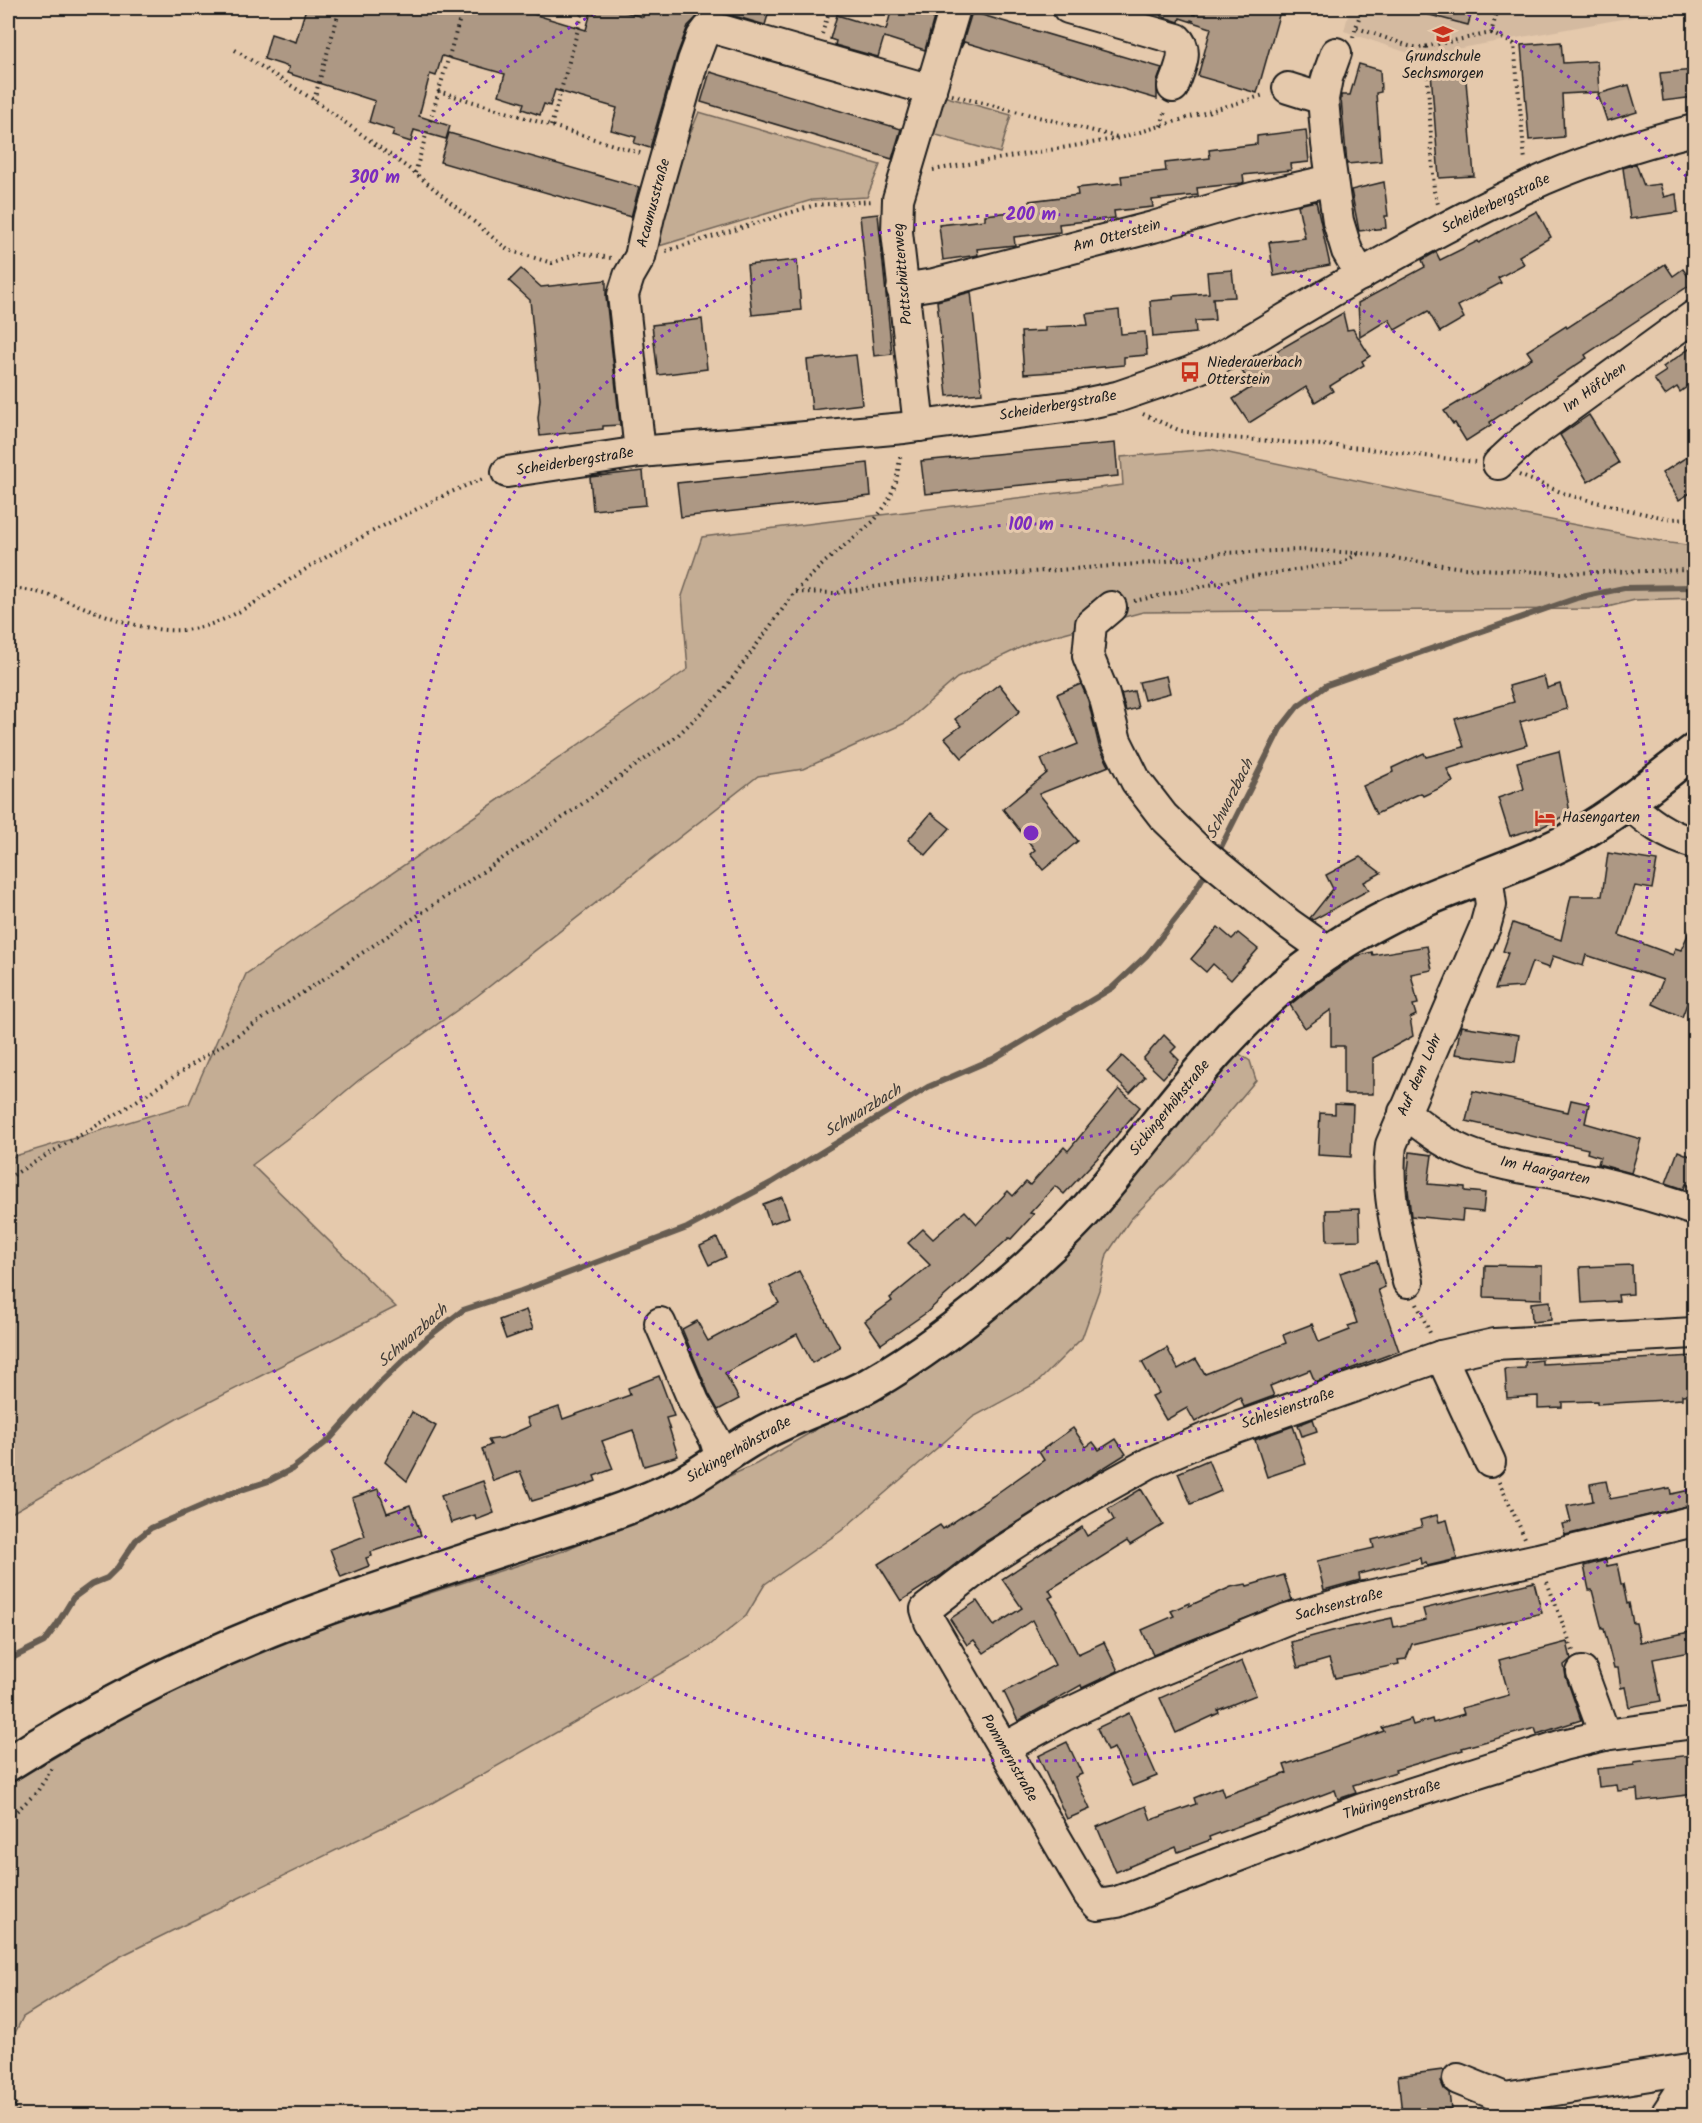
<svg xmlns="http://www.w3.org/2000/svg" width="1702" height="2123" viewBox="0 0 1702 2123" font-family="Kalam,sans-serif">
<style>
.built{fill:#d4baa0}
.green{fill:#c4ad94;stroke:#706458;stroke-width:1.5}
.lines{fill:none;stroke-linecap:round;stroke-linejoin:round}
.stream{stroke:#665c51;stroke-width:6}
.building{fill:#ad9884;stroke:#1c1c1c;stroke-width:1.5}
.minor-casing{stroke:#1c1c1c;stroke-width:34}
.major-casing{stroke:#1c1c1c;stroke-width:38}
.path{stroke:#1c1c1c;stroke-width:4;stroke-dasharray:1.5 4.5;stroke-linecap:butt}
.minor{stroke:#e5c9ac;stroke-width:30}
.major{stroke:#e5c9ac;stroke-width:33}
.ring{fill:none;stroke:#7b2cbf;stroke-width:3;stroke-dasharray:3 6}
.labels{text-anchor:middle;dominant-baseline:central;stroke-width:6;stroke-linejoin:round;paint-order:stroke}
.poi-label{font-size:15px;fill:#1c1c1c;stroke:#e5c9ac;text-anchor:start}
.street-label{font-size:15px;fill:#1c1c1c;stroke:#e5c9ac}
.water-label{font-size:16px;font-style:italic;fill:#413c37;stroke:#e5c9ac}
.centre{fill:#7b2cbf;stroke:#e5c9ac;stroke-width:3}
.ring-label{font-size:18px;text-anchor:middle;font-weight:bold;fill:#7b2cbf;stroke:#e5c9ac;stroke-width:6;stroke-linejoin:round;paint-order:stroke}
</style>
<rect width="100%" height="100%" fill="#e5c9ac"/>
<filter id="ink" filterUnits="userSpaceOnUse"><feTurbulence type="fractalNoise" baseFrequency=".0167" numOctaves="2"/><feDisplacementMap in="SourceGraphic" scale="12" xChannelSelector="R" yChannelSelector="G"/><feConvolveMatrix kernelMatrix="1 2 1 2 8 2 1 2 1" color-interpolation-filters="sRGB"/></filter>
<g filter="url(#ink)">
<polygon class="built" points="1350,8 1682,8 1417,56 1344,31"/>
<g class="green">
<polygon points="943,96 1011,115 1000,153 933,134"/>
<polygon points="699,112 880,165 867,197 812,200 659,246 651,231"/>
<polygon points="1210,449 1462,503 1670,543 1694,546 1694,598 1635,600 1600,609 1143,612 1034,641 957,678 905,723 803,769 758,776 477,996 359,1080 308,1123 252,1165 396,1307 180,1417 8,1515 8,1158 189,1104 246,974 688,669 682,596 702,537 1123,485 1121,457"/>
<polygon points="1238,1053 1250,1061 1256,1080 1189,1160 1130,1220 1107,1254 1099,1290 1082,1338 1038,1382 973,1417 841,1531 765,1584 746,1616 709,1646 432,1803 121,1956 23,2017 8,2047 8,1785 166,1691 329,1622 367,1613 563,1551 756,1464 822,1426 898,1380"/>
</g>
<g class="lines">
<g class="stream">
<polyline points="1217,855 1280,729 1298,706 1327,685 1577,598 1624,588 1694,587"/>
<polyline points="8,1660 44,1642 56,1626 73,1598 92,1584 107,1578 118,1567 136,1540 151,1528 229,1494 269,1481 292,1469 329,1440 381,1382 427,1338 463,1310 521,1291 687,1228 771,1183 928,1087 993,1059 1112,988 1147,955 1185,907 1208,869"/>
</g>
</g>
<g class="building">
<polygon points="306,8 382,8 400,13 402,8 524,8 523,11 586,30 591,12 597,13 598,8 612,8 643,17 646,8 700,8 697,17 688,26 677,55 650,148 634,143 636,137 611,130 617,108 555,90 550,106 544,104 540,115 522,109 524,103 499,95 505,74 442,56 436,76 430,74 419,116 450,126 446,139 414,130 411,142 392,136 394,130 369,122 375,101 287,73 289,67 264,59 271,34 296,42"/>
<polygon points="719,8 770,8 765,25 718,11"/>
<polygon points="892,8 918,14 919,9 935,14 925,50 884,37 878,57 835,45 836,41 830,39 837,15 886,30"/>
<polygon points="1158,8 1281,8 1257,93 1198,76 1211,28 1180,18 1179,22 1161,16 1162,12 1158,10"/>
<polygon points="1423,8 1473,8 1468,25 1422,13"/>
<polygon points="972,12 1162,68 1157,82 1157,99 964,42 961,48"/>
<polygon points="1561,42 1563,63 1597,61 1599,92 1562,94 1564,137 1529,140 1521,45"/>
<polygon points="1359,64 1380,70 1381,92 1376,93 1381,161 1347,164 1341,99 1341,95 1350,95"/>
<polygon points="1465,69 1474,176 1439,178 1431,72"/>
<polygon points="1695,70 1695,97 1663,101 1660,73"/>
<polygon points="710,72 901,129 892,159 701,102"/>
<polygon points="1629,85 1637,112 1607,121 1598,94"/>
<polygon points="1306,130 1309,162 1290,164 1291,170 1243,175 1244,182 1242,183 1197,188 1198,195 1152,200 1153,207 1114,211 1115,218 1059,224 1060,232 1014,237 1015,245 977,249 978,255 943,260 939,225 985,220 985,215 1030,210 1029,201 1078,195 1077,188 1122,183 1121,176 1166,171 1165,163 1210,158 1209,150 1257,144 1257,136"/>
<polygon points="449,133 639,187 631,217 440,162"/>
<polygon points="1636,164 1644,186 1660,184 1664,197 1676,194 1678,212 1630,219 1623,168"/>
<polygon points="1384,182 1388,216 1385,216 1386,228 1359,231 1351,190"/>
<polygon points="1316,201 1330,265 1274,276 1269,242 1305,238 1298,205"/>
<polygon points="1537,211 1551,237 1519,256 1524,264 1498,278 1501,283 1458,306 1464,318 1440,332 1428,311 1395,330 1389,319 1360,337 1358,303 1425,267 1422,260 1436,252 1440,260 1478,241 1479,243"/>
<polygon points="878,214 892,354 874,356 860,216"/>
<polygon points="797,260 801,310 752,315 747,265"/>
<polygon points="1665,264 1673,276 1683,269 1693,283 1585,355 1587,358 1490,422 1491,425 1466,441 1455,423 1453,424 1444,411 1532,358 1527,351 1566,326 1567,328"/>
<polygon points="521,269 541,287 606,280 606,297 620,425 603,426 603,429 540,436 538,418 540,399 530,300 509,281"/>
<polygon points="1232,270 1235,297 1213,298 1215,320 1195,321 1196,333 1153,337 1150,301 1173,299 1173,296 1209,293 1207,272"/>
<polygon points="971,292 982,393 947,396 937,301"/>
<polygon points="1119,310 1121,334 1145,332 1147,355 1124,357 1124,365 1082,369 1082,370 1024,374 1021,332 1045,331 1045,327 1088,325 1086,314"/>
<polygon points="1343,313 1347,330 1353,329 1370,356 1362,361 1364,365 1330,386 1333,391 1315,402 1306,387 1249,423 1233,399 1252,387 1242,371"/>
<polygon points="702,319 707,369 658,375 652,325"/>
<polygon points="1695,345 1695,381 1680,392 1677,387 1665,395 1654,379 1666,371 1663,367"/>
<polygon points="856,355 862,404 812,410 807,360"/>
<polygon points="1589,415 1619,463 1588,482 1560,435"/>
<polygon points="1115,443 1118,476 925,494 921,461"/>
<polygon points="1688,456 1695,466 1695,490 1679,500 1662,473"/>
<polygon points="868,463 871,496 681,517 677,483"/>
<polygon points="643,471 646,505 593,510 590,477"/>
<polygon points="1166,676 1170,693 1144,700 1139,682"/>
<polygon points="1544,676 1547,688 1560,684 1567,709 1520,722 1527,745 1447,769 1453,782 1423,796 1421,793 1376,814 1363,786 1393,772 1392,768 1424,753 1426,757 1464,747 1455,719 1514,702 1509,686"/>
<polygon points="999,684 1020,711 962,758 945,738 961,726 955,719"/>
<polygon points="1081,684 1088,700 1099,746 1109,766 1039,794 1078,841 1043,870 1030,854 1035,850 1003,809 1047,773 1041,759 1078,744 1057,694"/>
<polygon points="1134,691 1138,708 1126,711 1121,694"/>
<polygon points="1559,751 1570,813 1542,827 1510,836 1498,798 1524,789 1517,762"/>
<polygon points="931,813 950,828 926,855 908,840"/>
<polygon points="1608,853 1657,861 1652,889 1635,886 1619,935 1673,955 1675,948 1681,950 1695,919 1695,982 1682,1017 1653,1004 1663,980 1586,955 1583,966 1553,956 1549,968 1532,962 1523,987 1495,989 1508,953 1503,951 1513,923 1561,940 1571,896 1602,896"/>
<polygon points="1360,857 1381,873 1364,882 1369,890 1313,920 1310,918 1333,889 1326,875"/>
<polygon points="1218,927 1232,939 1238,933 1258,949 1231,980 1213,964 1206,972 1191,959"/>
<polygon points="1427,946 1432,970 1411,974 1418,1004 1413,1005 1416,1015 1410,1018 1413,1036 1373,1058 1373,1094 1344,1094 1344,1046 1331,1046 1331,1010 1305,1028 1290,1005 1315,985 1357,956 1372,952 1373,955"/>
<polygon points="1461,1026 1519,1035 1515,1062 1455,1054"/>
<polygon points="1164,1035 1176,1047 1171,1052 1179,1060 1163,1078 1143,1059"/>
<polygon points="1122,1056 1145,1077 1130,1093 1107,1072"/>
<polygon points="1119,1089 1140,1107 1104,1151 1064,1194 1055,1186 1030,1213 1034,1214 1011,1239 1009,1238 926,1313 881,1344 865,1321 892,1301 890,1298 930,1265 908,1243 923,1229 933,1239 965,1211 977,1224 1008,1191 1013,1196 1026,1182 1030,1185 1064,1147 1068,1151"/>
<polygon points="1473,1091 1568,1112 1571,1100 1589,1104 1585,1123 1641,1139 1631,1173 1598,1164 1600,1157 1587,1153 1588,1149 1466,1121"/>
<polygon points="1335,1104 1353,1105 1351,1157 1318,1155 1320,1113 1335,1114"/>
<polygon points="1678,1151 1695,1158 1695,1188 1686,1184 1684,1189 1666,1183"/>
<polygon points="1410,1152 1432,1155 1428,1184 1465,1187 1465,1191 1485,1193 1483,1212 1463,1210 1462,1221 1411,1216 1407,1180"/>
<polygon points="782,1197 789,1217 770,1224 763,1204"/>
<polygon points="1359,1209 1360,1240 1327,1241 1326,1210"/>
<polygon points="717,1238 726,1257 709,1265 700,1246"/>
<polygon points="1377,1261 1385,1287 1378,1290 1399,1351 1315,1382 1310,1370 1270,1386 1274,1396 1244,1407 1240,1397 1195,1422 1187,1408 1166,1420 1152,1396 1159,1393 1142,1362 1167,1348 1178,1369 1196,1359 1205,1374 1286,1343 1283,1335 1312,1324 1319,1342 1350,1330 1348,1326 1357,1323 1340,1273"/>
<polygon points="1485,1265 1542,1266 1542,1299 1484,1297"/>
<polygon points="1632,1265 1633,1294 1618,1295 1619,1301 1582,1303 1580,1267"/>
<polygon points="799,1271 840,1347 812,1363 797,1334 725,1373 739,1399 718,1410 709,1394 682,1329 697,1321 708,1341 779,1303 770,1286"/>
<polygon points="1550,1301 1551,1320 1532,1322 1531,1303"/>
<polygon points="526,1310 533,1329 506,1339 499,1320"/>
<polygon points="1695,1356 1695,1394 1682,1395 1682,1399 1597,1404 1597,1401 1562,1402 1562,1407 1538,1408 1538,1396 1507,1398 1505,1369 1525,1368 1525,1362 1542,1360 1542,1364"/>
<polygon points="659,1376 674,1416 666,1418 678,1456 644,1466 633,1430 602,1441 613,1469 594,1476 596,1481 580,1487 532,1501 520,1471 493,1481 482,1449 491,1445 488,1440 503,1438 530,1426 527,1418 559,1407 563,1419 630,1395 628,1388"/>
<polygon points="412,1412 436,1426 407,1481 385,1462"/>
<polygon points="1313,1419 1317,1431 1302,1436 1298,1425"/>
<polygon points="1293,1426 1306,1464 1267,1477 1255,1440"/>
<polygon points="1073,1428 1086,1447 1093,1442 1099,1450 1116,1439 1126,1454 980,1545 940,1576 901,1601 878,1564 940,1525 943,1529 993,1496 1044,1460 1039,1452"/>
<polygon points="1208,1460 1221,1491 1191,1504 1178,1473"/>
<polygon points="483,1481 494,1513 476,1520 475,1515 451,1523 441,1496"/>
<polygon points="1606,1481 1610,1499 1670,1488 1671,1494 1695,1489 1695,1504 1565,1535 1562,1524 1571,1522 1567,1506 1593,1501 1590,1484"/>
<polygon points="378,1489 387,1513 410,1505 421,1535 371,1552 372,1556 366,1558 369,1566 341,1577 330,1549 365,1536 352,1498"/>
<polygon points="1141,1489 1163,1525 1130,1545 1127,1541 1049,1590 1053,1596 1049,1598 1057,1610 1056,1611 1078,1654 1104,1642 1118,1671 1082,1688 1081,1685 1018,1721 1004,1692 1055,1665 1032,1620 984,1653 974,1640 967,1645 950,1619 977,1601 994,1626 1022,1608 1002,1579 1082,1527 1087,1536 1114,1520 1108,1509"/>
<polygon points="1437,1515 1439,1522 1447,1520 1457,1559 1427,1566 1426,1562 1421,1564 1420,1558 1359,1574 1360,1580 1324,1590 1317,1561 1374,1548 1372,1540 1422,1527 1420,1520"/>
<polygon points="1606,1560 1607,1566 1617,1564 1621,1584 1623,1584 1627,1604 1629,1603 1633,1623 1636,1623 1640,1642 1695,1631 1695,1651 1653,1659 1661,1701 1629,1707 1625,1687 1621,1688 1618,1668 1614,1668 1604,1629 1602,1629 1592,1590 1589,1590 1584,1566"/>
<polygon points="1284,1575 1292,1600 1153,1655 1142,1630 1174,1616 1171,1611 1189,1603 1189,1606 1231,1587 1246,1584 1247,1586"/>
<polygon points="1534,1582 1542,1613 1412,1644 1406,1659 1398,1660 1399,1664 1335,1678 1329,1659 1298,1668 1291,1642 1332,1631 1392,1618 1394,1627 1426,1620 1423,1609"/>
<polygon points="1567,1642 1571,1659 1564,1665 1566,1677 1581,1720 1537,1734 1535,1728 1462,1748 1463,1750 1395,1770 1396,1772 1353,1785 1356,1793 1338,1799 1335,1790 1209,1837 1210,1840 1178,1852 1176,1847 1116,1872 1097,1827 1146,1806 1151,1820 1196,1804 1194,1798 1221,1787 1224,1796 1287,1773 1284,1765 1384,1731 1382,1728 1411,1719 1413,1725 1432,1719 1433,1723 1464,1714 1462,1708 1509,1695 1499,1660"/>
<polygon points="1242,1661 1256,1695 1218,1710 1219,1713 1176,1733 1160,1698"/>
<polygon points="1129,1713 1157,1776 1132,1786 1114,1748 1107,1751 1097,1728"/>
<polygon points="1067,1742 1082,1774 1075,1777 1090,1809 1067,1819 1038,1756"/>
<polygon points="1691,1755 1695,1794 1638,1801 1637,1789 1618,1791 1617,1785 1599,1787 1597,1769 1634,1765 1634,1762"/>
<polygon points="1443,2070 1441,2082 1444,2089 1449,2093 1451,2109 1402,2114 1398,2076"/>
</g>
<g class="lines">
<g class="minor-casing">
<g id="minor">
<path d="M 1068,8 L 1177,39 C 1190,51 1178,72 1173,87"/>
<polyline points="1336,53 1327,78 1323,99 1327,144 1338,221 1347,251 1361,275"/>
<polyline points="1288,88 1323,99"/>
<polyline points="902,289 934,284 1153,227 1252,198 1332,180"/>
<polyline points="919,426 897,232 898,199 955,8"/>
<polyline points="640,452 623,295 629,276 640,257 649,216 693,61 702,37 708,29 714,28 931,90"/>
<polyline points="1498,464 1525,439 1694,316"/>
<path d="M 507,472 L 640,452 L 904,428 L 1079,405 L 1117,397 L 1190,372 L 1213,362 C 1316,301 1419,237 1527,187 C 1580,162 1638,144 1694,130"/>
<polyline points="1111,607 1091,624 1088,656 1104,695 1116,741 1136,781 1163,816 1195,847 1289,924 1316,943 1328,954"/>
<path d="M 1627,802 C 1647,821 1667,836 1694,843"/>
<path d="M 1404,1112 C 1423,1127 1442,1142 1465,1152 C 1499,1166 1539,1170 1576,1177 C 1616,1185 1656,1197 1694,1210"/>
<path d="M 1408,1282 C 1398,1238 1385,1190 1391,1145 L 1485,927 L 1491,905 L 1487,875"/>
<polyline points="660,1323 694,1402 715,1439 721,1459"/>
<polyline points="1694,1333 1495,1344 1441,1356 1202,1440 1149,1463 1081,1501 989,1560 926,1609 930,1622 1089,1895 1098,1905 1117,1902 1362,1809 1563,1745 1605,1735 1694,1723"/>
<polyline points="1441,1356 1490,1462"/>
<polyline points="1582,1672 1605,1735"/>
<polyline points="1004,1748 1063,1716 1149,1675 1287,1619 1364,1597 1538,1559 1694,1521"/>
<polyline points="1458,2079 1505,2098 1694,2068"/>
<polyline points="1665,2116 1694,2072"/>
</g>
</g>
<g class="major-casing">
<path id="major" d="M 8,1764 C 118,1694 237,1638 360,1596 C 421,1575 481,1556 542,1536 C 583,1523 625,1510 665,1492 C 699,1477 727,1452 759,1435 C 794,1415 834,1404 869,1385 C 927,1352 980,1310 1030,1265 C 1049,1247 1070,1229 1087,1209 C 1155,1131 1213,1042 1294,977 C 1320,957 1349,937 1378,922 C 1437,890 1503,873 1563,843 C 1611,819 1652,783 1694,751"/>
</g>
<g class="path">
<polyline points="1192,21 1196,8"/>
<polyline points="1357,28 1409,46 1419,48 1491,33 1498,8"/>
<polyline points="1491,33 1514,44 1525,161"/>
<polyline points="822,34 830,8"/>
<polyline points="1353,37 1362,8"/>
<polyline points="1426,47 1434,191 1438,204"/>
<polyline points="235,50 314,100 415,173 508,250 552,263 580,253 611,258"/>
<polyline points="438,91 643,154"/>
<polyline points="952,95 1117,137"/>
<polyline points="314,100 340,8"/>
<polyline points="551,126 584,8"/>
<polyline points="1161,126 1166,110"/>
<polyline points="933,170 1120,138 1264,95"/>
<polyline points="415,173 463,8"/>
<polyline points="666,251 815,205 873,201"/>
<polyline points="1143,414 1181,431 1218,437 1361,448 1475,462"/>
<polyline points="1519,475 1568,495 1641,513 1671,519 1694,518"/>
<path d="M 8,588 C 70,591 121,634 183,630 C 229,627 273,589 311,566 C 344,546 378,528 411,512 C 436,499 460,487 486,478"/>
<polyline points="796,592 836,593 912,581 1152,563 1222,553 1301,550 1359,553 1463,568 1558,573 1694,570"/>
<polyline points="1134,601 1242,578 1341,563 1358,554"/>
<polyline points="8,1178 118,1113 319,982 558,821 676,737 723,691 795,592 825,562 874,521 888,502 896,482 901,453"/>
<polyline points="1417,1304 1430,1333"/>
<polyline points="1499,1482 1525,1538"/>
<polyline points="1547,1582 1573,1651"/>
<polyline points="8,1819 37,1792 52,1768"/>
<polyline points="8,2088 20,2116"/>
</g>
<use href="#minor" class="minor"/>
<use href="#major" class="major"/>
</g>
</g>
<g class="ring">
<circle cx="1031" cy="833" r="309"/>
<circle cx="1031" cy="833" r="619"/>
<path d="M1693 1483A928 928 0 1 1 602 10M1460 10A928 928 0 0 1 1693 183"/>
</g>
<defs>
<g id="school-bare" transform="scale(1.62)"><path d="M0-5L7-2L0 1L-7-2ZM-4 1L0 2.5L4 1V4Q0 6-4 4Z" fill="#c8321e" stroke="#e5c9ac" stroke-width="2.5" paint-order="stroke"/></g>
<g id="bus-bare" transform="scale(1.62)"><path d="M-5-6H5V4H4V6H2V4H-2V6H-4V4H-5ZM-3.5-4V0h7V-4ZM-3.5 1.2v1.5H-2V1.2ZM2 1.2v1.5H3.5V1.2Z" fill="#c8321e" stroke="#e5c9ac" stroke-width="2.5" paint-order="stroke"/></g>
<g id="hotel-bare" transform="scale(1.62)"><path d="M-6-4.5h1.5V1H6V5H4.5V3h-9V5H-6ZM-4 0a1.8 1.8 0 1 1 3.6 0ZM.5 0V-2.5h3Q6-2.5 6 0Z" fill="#c8321e" stroke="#e5c9ac" stroke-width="2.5" paint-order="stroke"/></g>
</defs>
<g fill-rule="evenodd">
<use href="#school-bare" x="1443" y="34"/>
<use href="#bus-bare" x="1190" y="372"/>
<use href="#hotel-bare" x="1545" y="818"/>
</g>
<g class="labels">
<g class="poi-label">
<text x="1443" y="57" text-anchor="middle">Grundschule<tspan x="1443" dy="17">Sechsmorgen</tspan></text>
<text x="1207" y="363">Niederauerbach<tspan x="1207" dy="17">Otterstein</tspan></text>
<text x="1562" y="818">Hasengarten</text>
</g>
<g class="street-label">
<text transform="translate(654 203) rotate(-75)">Acaunusstraße</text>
<text transform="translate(1496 204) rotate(-26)">Scheiderbergstraße</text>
<text transform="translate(1117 236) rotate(-15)">Am Otterstein</text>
<text transform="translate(903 274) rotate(-95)">Pottschütterweg</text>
<text transform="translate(1595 388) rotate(-36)">Im Höfchen</text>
<text transform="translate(1058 406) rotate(-10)">Scheiderbergstraße</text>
<text transform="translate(575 462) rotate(-9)">Scheiderbergstraße</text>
<text transform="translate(1420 1075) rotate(-66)">Auf dem Lohr</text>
<text transform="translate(1170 1108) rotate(-51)">Sickingerhöhstraße</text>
<text transform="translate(1545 1171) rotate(12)">Im Haargarten</text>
<text transform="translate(1288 1409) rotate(-19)">Schlesienstraße</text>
<text transform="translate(739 1450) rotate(-30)">Sickingerhöhstraße</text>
<text transform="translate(1339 1605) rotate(-15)">Sachsenstraße</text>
<text transform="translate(1009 1758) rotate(60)">Pommernstraße</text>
<text transform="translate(1392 1800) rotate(-18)">Thüringenstraße</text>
</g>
<g class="water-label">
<text transform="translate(1230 799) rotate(-63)">Schwarzbach</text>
<text transform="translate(863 1111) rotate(-31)">Schwarzbach</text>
<text transform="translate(413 1336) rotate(-41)">Schwarzbach</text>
</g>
</g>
<circle cx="1031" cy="833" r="9" class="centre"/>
<g class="ring-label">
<text x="375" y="183">300 m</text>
<text x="1031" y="220">200 m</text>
<text x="1031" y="530">100 m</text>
</g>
<rect width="1702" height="2123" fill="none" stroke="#e5c9ac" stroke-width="30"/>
<rect x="15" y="15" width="1672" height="2093" fill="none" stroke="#1c1c1c" stroke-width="2" filter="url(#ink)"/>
</svg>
